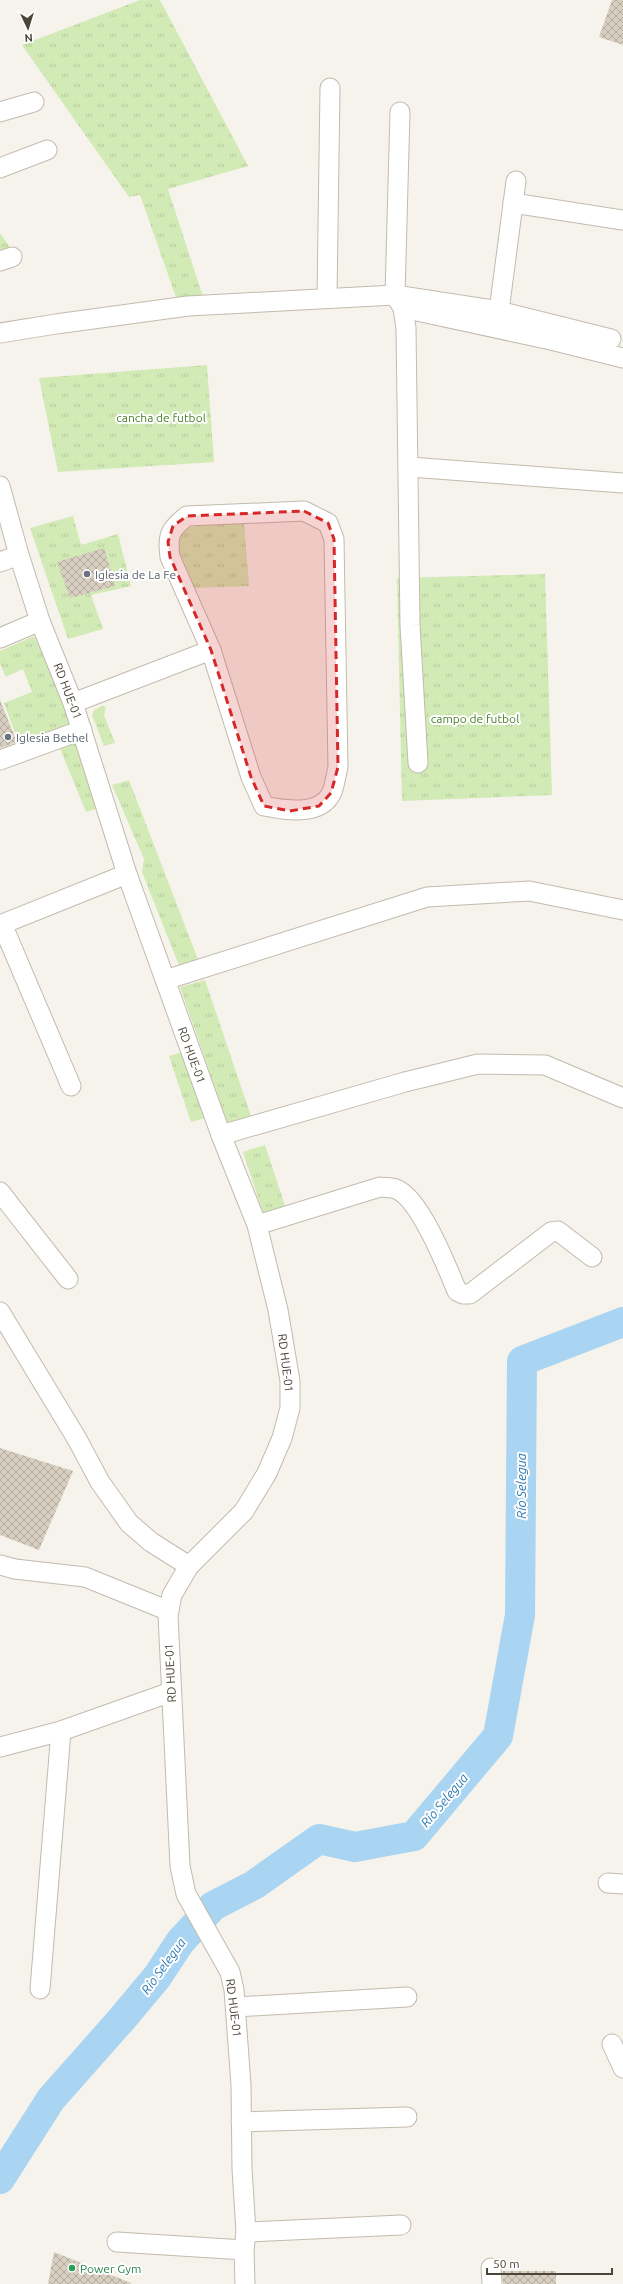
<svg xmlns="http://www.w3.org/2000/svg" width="623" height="2284" viewBox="0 0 623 2284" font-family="Ubuntu,sans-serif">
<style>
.grass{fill:url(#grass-tufts)}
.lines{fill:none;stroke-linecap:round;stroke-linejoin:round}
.river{stroke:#a9d4f2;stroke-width:30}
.building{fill:url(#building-cross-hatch)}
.minor-casing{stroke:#c2bbae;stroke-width:21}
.minor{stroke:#fff;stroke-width:19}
.marked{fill:#d62828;fill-opacity:0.2;stroke:#d62828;stroke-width:3;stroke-dasharray:8 5;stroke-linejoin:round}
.worship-dot{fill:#6b7280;stroke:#fff;stroke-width:1.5}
.leisure-dot{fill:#2e9e5b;stroke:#fff;stroke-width:1.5}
.labels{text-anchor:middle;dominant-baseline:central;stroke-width:4;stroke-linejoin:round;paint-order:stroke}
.park-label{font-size:12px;fill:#4a7f2a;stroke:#fff}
.worship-label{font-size:12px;fill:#5b616d;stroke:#fff;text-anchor:start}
.street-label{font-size:12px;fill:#4b4439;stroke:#fff}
.leisure-label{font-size:12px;fill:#27864d;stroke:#fff;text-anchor:start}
.water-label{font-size:13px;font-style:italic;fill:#2e7ab2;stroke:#fff}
</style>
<defs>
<pattern id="grass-tufts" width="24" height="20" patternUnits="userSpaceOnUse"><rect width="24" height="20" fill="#d2eab5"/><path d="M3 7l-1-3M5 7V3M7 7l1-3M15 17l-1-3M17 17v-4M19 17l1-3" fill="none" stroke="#b6ca9c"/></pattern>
<pattern id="building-cross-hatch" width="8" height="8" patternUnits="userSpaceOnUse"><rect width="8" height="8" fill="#d8cfc1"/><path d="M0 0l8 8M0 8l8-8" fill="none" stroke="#b1aa9e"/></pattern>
</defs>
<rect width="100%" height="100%" fill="#f6f3ec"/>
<g class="grass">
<polygon points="140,0 160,0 248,166 168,189 203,297 177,300 140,195 129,197 22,45"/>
<polygon points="0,233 12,250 0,255"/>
<polygon points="207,365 214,462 58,472 39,378"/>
<polygon points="73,516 81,545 118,534 131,586 91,595 103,629 68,639 30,528"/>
<polygon points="244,521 249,586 194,588 179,550 178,541 184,528"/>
<polygon points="545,574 552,795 402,801 397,578"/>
<polygon points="34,636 55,680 75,733 22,752 4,703 32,692 23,669 6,677 0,664 0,651"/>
<polygon points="102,706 106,707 104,715 115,743 104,746 92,715 94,710"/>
<polygon points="75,741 100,808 86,812 59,746"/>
<polygon points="129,780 199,962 180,968 142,872 144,859 112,785"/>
<polygon points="205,980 254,1125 231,1133 180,987"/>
<polygon points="189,1050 213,1116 191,1122 169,1056"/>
<polygon points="265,1145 288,1215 266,1222 243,1152"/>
</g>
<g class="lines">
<polyline class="river" points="0,2179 51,2099 121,2020 157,1977 180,1942 213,1906 254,1885 319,1839 355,1847 414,1836 498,1736 520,1615 522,1361 623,1322"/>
</g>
<g class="building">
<polygon points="612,0 623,0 623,45 599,37"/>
<polygon points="104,548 115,586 70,598 57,562"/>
<polygon points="0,700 17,742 0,748"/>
<polygon points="0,1448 73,1471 39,1550 0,1535"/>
<polygon points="54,2252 131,2283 131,2284 48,2284"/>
<polygon points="502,2271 556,2271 556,2284 503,2284"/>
</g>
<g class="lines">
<g class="minor-casing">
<g id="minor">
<polyline points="0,112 34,102"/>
<polyline points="400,112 395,295 403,308 406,328 410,625 418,763"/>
<polyline points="0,168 47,150"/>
<polyline points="513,203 623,220"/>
<polyline points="0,261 12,257"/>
<polyline points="327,298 330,88"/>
<polyline points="403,308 551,340 623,358"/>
<polyline points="499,311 516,181"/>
<polyline points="0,333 56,324 188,306 395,295 499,311 611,339"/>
<polyline points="410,467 623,483"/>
<polyline points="0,486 19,555 40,621 73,703 127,874 221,1135 257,1225 278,1310 290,1381 290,1408 282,1438 267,1473 244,1511 189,1566 172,1595 168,1615 180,1866 186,1894 230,1972 234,1990 241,2085 242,2169 246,2232 244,2250 245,2284"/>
<path d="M 304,511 L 328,523 L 334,539 L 338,767 C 336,775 335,784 332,792 C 321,817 284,810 264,806 L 251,777 L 211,650 L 170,557 C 167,535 170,529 187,516 Z"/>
<polyline points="0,562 19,555"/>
<polyline points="0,638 40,621"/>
<polyline points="73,703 211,650"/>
<polyline points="0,760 82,730"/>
<polyline points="2,924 71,1086"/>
<polyline points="0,925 127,874"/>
<polyline points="165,980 427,897 529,891 623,910"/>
<polyline points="221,1135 405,1082 478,1064 545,1065 623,1098"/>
<polyline points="0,1192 68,1279"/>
<path d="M 257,1225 L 380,1187 C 385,1188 391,1187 396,1189 C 420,1198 447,1267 457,1291 L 463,1294 L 470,1294 L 551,1232 L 558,1231 L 592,1257"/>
<polyline points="0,1312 77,1439 100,1482 129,1523 151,1542 189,1566"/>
<polyline points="0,1565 15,1569 85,1577 169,1611"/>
<polyline points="0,1747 61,1731 171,1692"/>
<polyline points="608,1883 623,1884"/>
<polyline points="40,1989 61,1731"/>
<polyline points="236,2007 407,1997"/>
<polyline points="612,2044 623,2068"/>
<polyline points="241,2122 407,2117"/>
<polyline points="246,2232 401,2225"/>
<polyline points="117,2242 244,2250"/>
<polyline points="491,2268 492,2284"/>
</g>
</g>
<use href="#minor" class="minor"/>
</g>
<path class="marked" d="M 304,511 L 328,523 L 334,539 L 338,767 L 331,793 L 319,806 L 290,811 L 264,806 L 251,777 L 211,650 L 170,557 L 168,542 L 173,526 L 187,516 Z"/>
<g class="worship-dot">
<circle cx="87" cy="574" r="4"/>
<circle cx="8" cy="737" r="4"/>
</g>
<circle class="leisure-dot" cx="72" cy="2268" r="4"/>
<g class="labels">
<g class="park-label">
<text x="161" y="417">cancha de futbol</text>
<text x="475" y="718">campo de futbol</text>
</g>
<g class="worship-label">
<text x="95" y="574">Iglesia de La Fe</text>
<text x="16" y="737">Iglesia Bethel</text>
</g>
<g class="street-label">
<text transform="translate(68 691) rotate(69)">RD HUE-01</text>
<text transform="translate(192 1055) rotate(70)">RD HUE-01</text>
<text transform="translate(286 1363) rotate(83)">RD HUE-01</text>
<text transform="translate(170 1673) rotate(-93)">RD HUE-01</text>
<text transform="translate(234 2008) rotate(83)">RD HUE-01</text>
</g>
<g class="leisure-label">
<text x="80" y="2268">Power Gym</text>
</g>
<g class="water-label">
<text transform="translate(521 1486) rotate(-90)">Río Selegua</text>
<text transform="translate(444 1800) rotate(-50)">Río Selegua</text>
<text transform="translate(163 1966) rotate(-54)">Río Selegua</text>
</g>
</g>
<g transform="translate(28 28) rotate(176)" stroke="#ffffff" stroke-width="3" paint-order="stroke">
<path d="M0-3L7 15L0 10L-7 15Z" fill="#4b4439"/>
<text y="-6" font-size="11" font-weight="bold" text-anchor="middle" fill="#4b4439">N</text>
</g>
<path d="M487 2268v6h125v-6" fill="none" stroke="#4b4439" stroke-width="2"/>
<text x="493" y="2268" font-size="12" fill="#4b4439" stroke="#ffffff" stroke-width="3" paint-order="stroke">50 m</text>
</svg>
